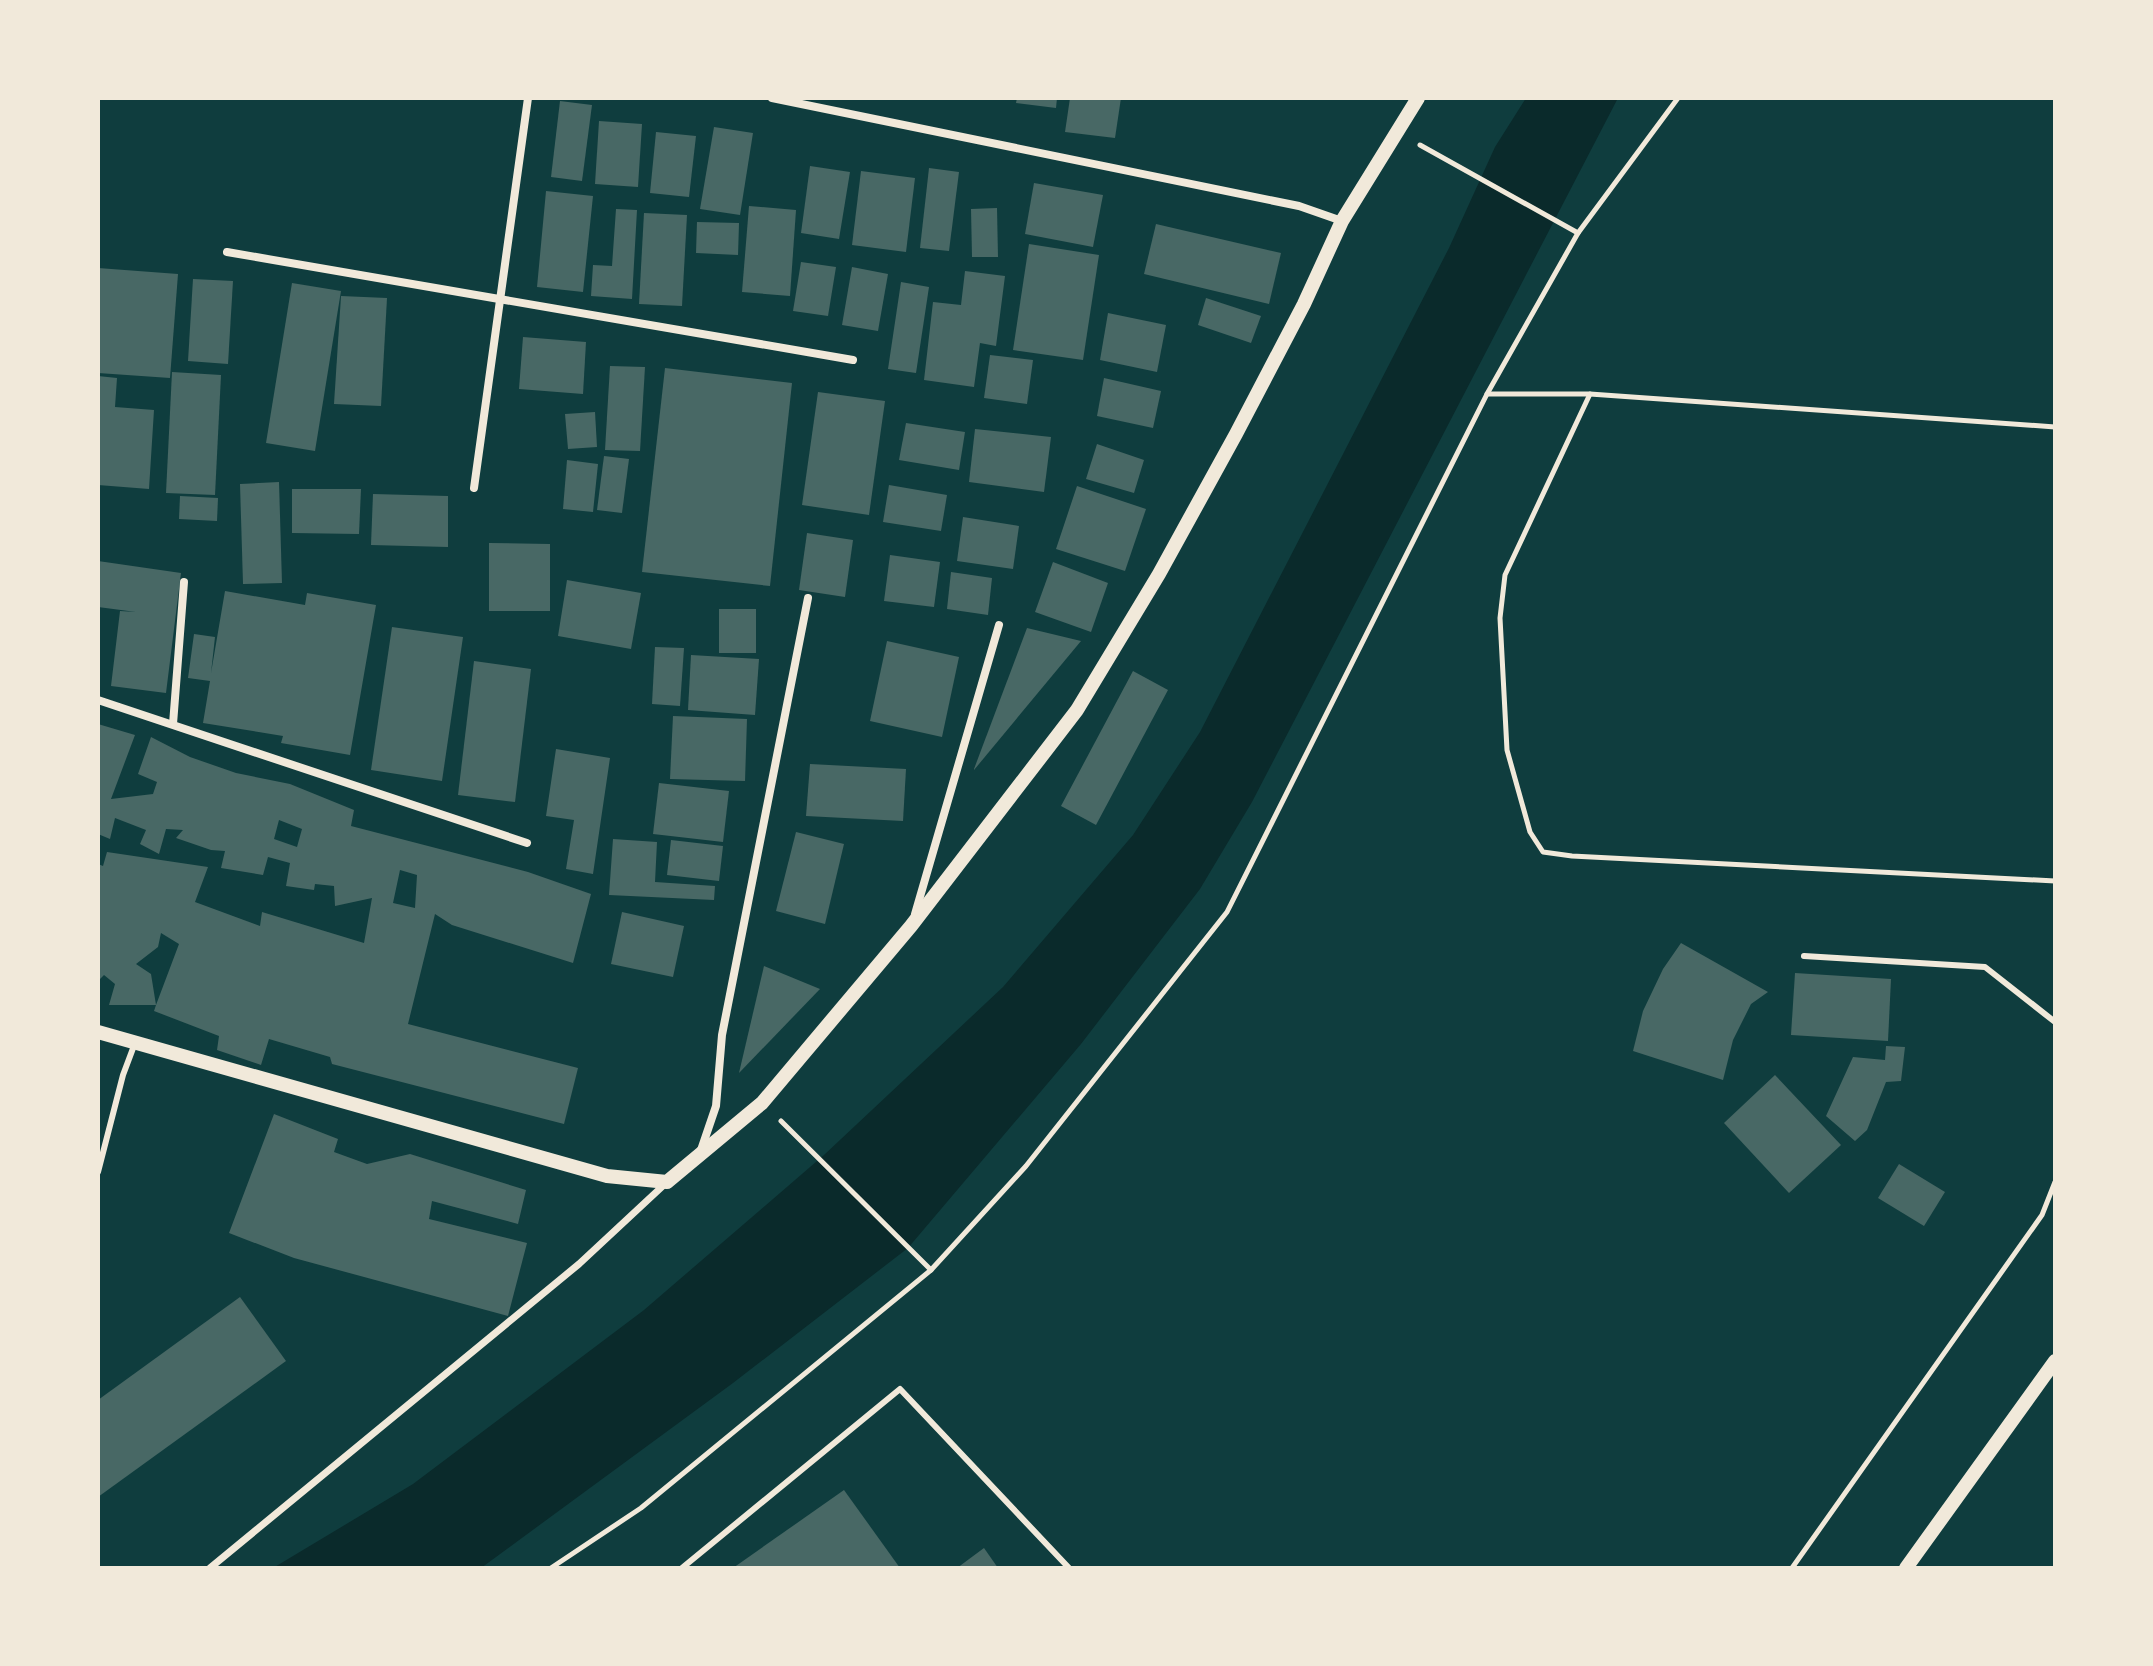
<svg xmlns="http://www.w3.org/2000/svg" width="2153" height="1666" viewBox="0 0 2153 1666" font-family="Spectral,serif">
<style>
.water{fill:#0a2a2b}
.building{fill:#486865;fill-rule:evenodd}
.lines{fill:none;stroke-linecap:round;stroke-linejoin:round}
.path{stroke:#f1e9da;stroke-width:5}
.service{stroke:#f1e9da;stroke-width:6}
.pedestrian{stroke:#f1e9da;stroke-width:7}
.minor{stroke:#f1e9da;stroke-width:8}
.tertiary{stroke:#f1e9da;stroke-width:14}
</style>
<rect width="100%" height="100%" fill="#0f3d3e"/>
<polygon class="water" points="1526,98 1618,98 1252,802 1200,889 1081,1044 908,1248 733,1383 481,1568 273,1568 413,1484 644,1310 824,1155 1003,987 1133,835 1200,732 1449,248 1495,147"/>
<g class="building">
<polygon points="1017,98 1057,98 1056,108 1016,103"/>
<polygon points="1070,98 1121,98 1115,138 1065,132"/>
<polygon points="560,101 592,105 582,181 551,177"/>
<polygon points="599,121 642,124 638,187 595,184"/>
<polygon points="714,127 753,133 740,215 700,209"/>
<polygon points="656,132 696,136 689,197 650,193"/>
<polygon points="810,166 850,172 839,239 801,233"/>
<polygon points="929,168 959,172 949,251 920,248"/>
<polygon points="861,171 915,178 906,252 852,245"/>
<polygon points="1034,183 1103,195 1093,247 1025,234"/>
<polygon points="546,191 593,196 583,292 537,287"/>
<polygon points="749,206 796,210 790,296 742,292"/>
<polygon points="997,208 998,257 972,257 971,209"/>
<polygon points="616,209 637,210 632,299 591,296 593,265 612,266"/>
<polygon points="644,213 687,215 682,306 639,304"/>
<polygon points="697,222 739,223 738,255 696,253"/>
<polygon points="1156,224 1281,253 1269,304 1144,274"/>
<polygon points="1029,244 1099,255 1083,360 1013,350"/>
<polygon points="801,262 836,267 828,316 793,311"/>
<polygon points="852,267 888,274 878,331 842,325"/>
<polygon points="98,268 178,274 170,378 98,373"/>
<polygon points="965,271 1005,276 996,346 980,343 974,387 924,380 933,302 961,305"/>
<polygon points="193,279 233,281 228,364 188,361"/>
<polygon points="901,282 929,287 916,373 888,369"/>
<polygon points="292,283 341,291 315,451 266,443"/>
<polygon points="341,296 387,298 381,406 334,404"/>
<polygon points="1206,298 1261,316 1251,343 1198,325"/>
<polygon points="1108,313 1166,325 1157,372 1100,360"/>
<polygon points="523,337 586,342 583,394 519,389"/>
<polygon points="990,355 1033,360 1027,404 984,398"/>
<polygon points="610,366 645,367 640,451 605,450"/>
<polygon points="665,368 792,383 770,586 642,572"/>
<polygon points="172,372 221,375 215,495 166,493"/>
<polygon points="98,376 117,378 115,407 154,410 149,489 98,485"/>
<polygon points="1104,378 1161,391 1153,428 1097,416"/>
<polygon points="818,392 885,401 869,515 802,505"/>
<polygon points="595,412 597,447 568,449 565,414"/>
<polygon points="906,423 965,432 959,470 899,460"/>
<polygon points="975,429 1051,437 1044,492 969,482"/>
<polygon points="1097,444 1144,460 1134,493 1086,479"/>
<polygon points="604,456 629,459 622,513 597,510"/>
<polygon points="567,460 598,464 593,512 563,509"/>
<polygon points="279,482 282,583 243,584 240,484"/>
<polygon points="889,485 947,495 941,531 883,522"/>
<polygon points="1077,486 1146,509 1125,571 1056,549"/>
<polygon points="292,489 361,489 359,534 292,533"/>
<polygon points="373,494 448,496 448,547 371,545"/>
<polygon points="180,496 218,498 217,521 179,519"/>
<polygon points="963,517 1019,526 1013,569 957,561"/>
<polygon points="807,533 853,540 845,597 799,590"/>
<polygon points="489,543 550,544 550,611 489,611"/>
<polygon points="890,555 940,562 934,607 884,601"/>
<polygon points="98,561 181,573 166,693 111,686 120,611 136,612 98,607"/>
<polygon points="1053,562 1108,583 1091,632 1035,612"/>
<polygon points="951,572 992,578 988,615 947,609"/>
<polygon points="567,580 641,593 631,649 558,636"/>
<polygon points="225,591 305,605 307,593 376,605 350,755 281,743 283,736 203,723 210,681 188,678 194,634 215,637 211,673"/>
<rect x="719" y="609" width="37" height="44"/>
<polygon points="392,627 463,637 442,781 371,770"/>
<polygon points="1027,628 1081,641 974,770 974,769"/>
<polygon points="887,641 959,657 942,737 870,721"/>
<polygon points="655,647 684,648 680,706 652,704"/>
<polygon points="691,655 759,659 755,715 688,710"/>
<polygon points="474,661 531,669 515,802 458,795"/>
<polygon points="1133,671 1168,690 1096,825 1061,806"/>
<polygon points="673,716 747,719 745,781 670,779"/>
<path d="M 98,724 L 135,735 L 111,799 L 153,794 L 157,782 L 138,774 L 151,737 L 190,757 L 236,773 L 290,784 L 354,810 L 351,826 L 528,872 L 591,894 L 573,963 L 452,925 L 435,914 L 408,1024 L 578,1068 L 564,1124 L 332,1064 L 330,1057 L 269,1039 L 261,1065 L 217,1050 L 219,1036 L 154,1011 L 156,1005 L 179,944 L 161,933 L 158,947 L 136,964 L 151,974 L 156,1005 L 109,1005 L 115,984 L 104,975 L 98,981 L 98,864 L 103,866 L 107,852 L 208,867 L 195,902 L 260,926 L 262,912 L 364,943 L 372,898 L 335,906 L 334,886 L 315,884 L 314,890 L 286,886 L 290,863 L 268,857 L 263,875 L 221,868 L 225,851 L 211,850 L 176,838 L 183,830 L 166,829 L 159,854 L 140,844 L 146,830 L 115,818 L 110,839 L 98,834 ZM 279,820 L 302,829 L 297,847 L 274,839 ZM 400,870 L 417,875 L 415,908 L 393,903 Z"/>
<polygon points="556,749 610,758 593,874 566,869 574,820 546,816"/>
<polygon points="810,764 906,769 903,821 806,816"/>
<polygon points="659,783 729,791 723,842 653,834"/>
<polygon points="796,832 844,844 825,924 776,911"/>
<polygon points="613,839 657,842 655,882 715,886 714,900 609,895"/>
<polygon points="671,840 723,846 719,881 667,875"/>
<polygon points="622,912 684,926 673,977 611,964"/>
<polygon points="1681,943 1768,992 1751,1004 1733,1040 1723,1080 1633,1051 1643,1011 1663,969"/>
<polygon points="764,966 820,989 739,1073"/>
<polygon points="1795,973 1891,979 1888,1041 1791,1035"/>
<polygon points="1886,1046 1905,1047 1901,1081 1886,1082 1867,1130 1855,1141 1826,1116 1853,1057 1885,1060"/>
<polygon points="1775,1075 1841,1145 1789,1193 1724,1123"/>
<polygon points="274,1114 338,1139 334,1152 367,1164 410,1154 526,1190 518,1224 432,1201 429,1219 527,1243 508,1316 294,1258 229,1233"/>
<polygon points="1899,1164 1945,1192 1924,1226 1878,1198"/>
<polygon points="240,1297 286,1361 98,1497 98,1400"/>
<polygon points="844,1490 900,1568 733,1568"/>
<polygon points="984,1548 998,1568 957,1568"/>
</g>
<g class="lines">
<g class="path">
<polyline points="1420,145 1578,233"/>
<polyline points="1487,394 1590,394 2055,427"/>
<polyline points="1590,394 1505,575 1500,618 1507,750 1530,832 1543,852 1572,856 2055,881"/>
<polyline points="781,1121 931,1270"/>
<polyline points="551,1568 641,1508 931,1270 1026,1166 1227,912 1487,394 1578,233 1678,98"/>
<polyline points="1792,1568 2042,1215 2055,1182"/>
</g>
<g class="service">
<polyline points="1804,956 1985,967 2055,1022"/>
<polyline points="98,1172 123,1075 135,1043"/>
<polyline points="682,1568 900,1389 1069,1568"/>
</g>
<polyline class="pedestrian" points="210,1568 579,1264 666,1183"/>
<g class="minor">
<polyline points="772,98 1299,206 1342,221"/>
<polyline points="227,252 853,360"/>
<polyline points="474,488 528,98"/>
<polyline points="98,700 527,843"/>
<polyline points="173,724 184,582"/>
<polyline points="915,914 999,625"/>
<polyline points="701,1150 716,1106 722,1035 808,598"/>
</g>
<g class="tertiary">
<polyline points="98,1032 607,1176 667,1182 762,1103 911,926 1077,710 1159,574 1236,434 1304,304 1342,221 1418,98"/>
<polyline points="1906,1568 2055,1361"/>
</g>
</g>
<rect width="2153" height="1666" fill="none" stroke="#f1e9da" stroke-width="200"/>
</svg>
